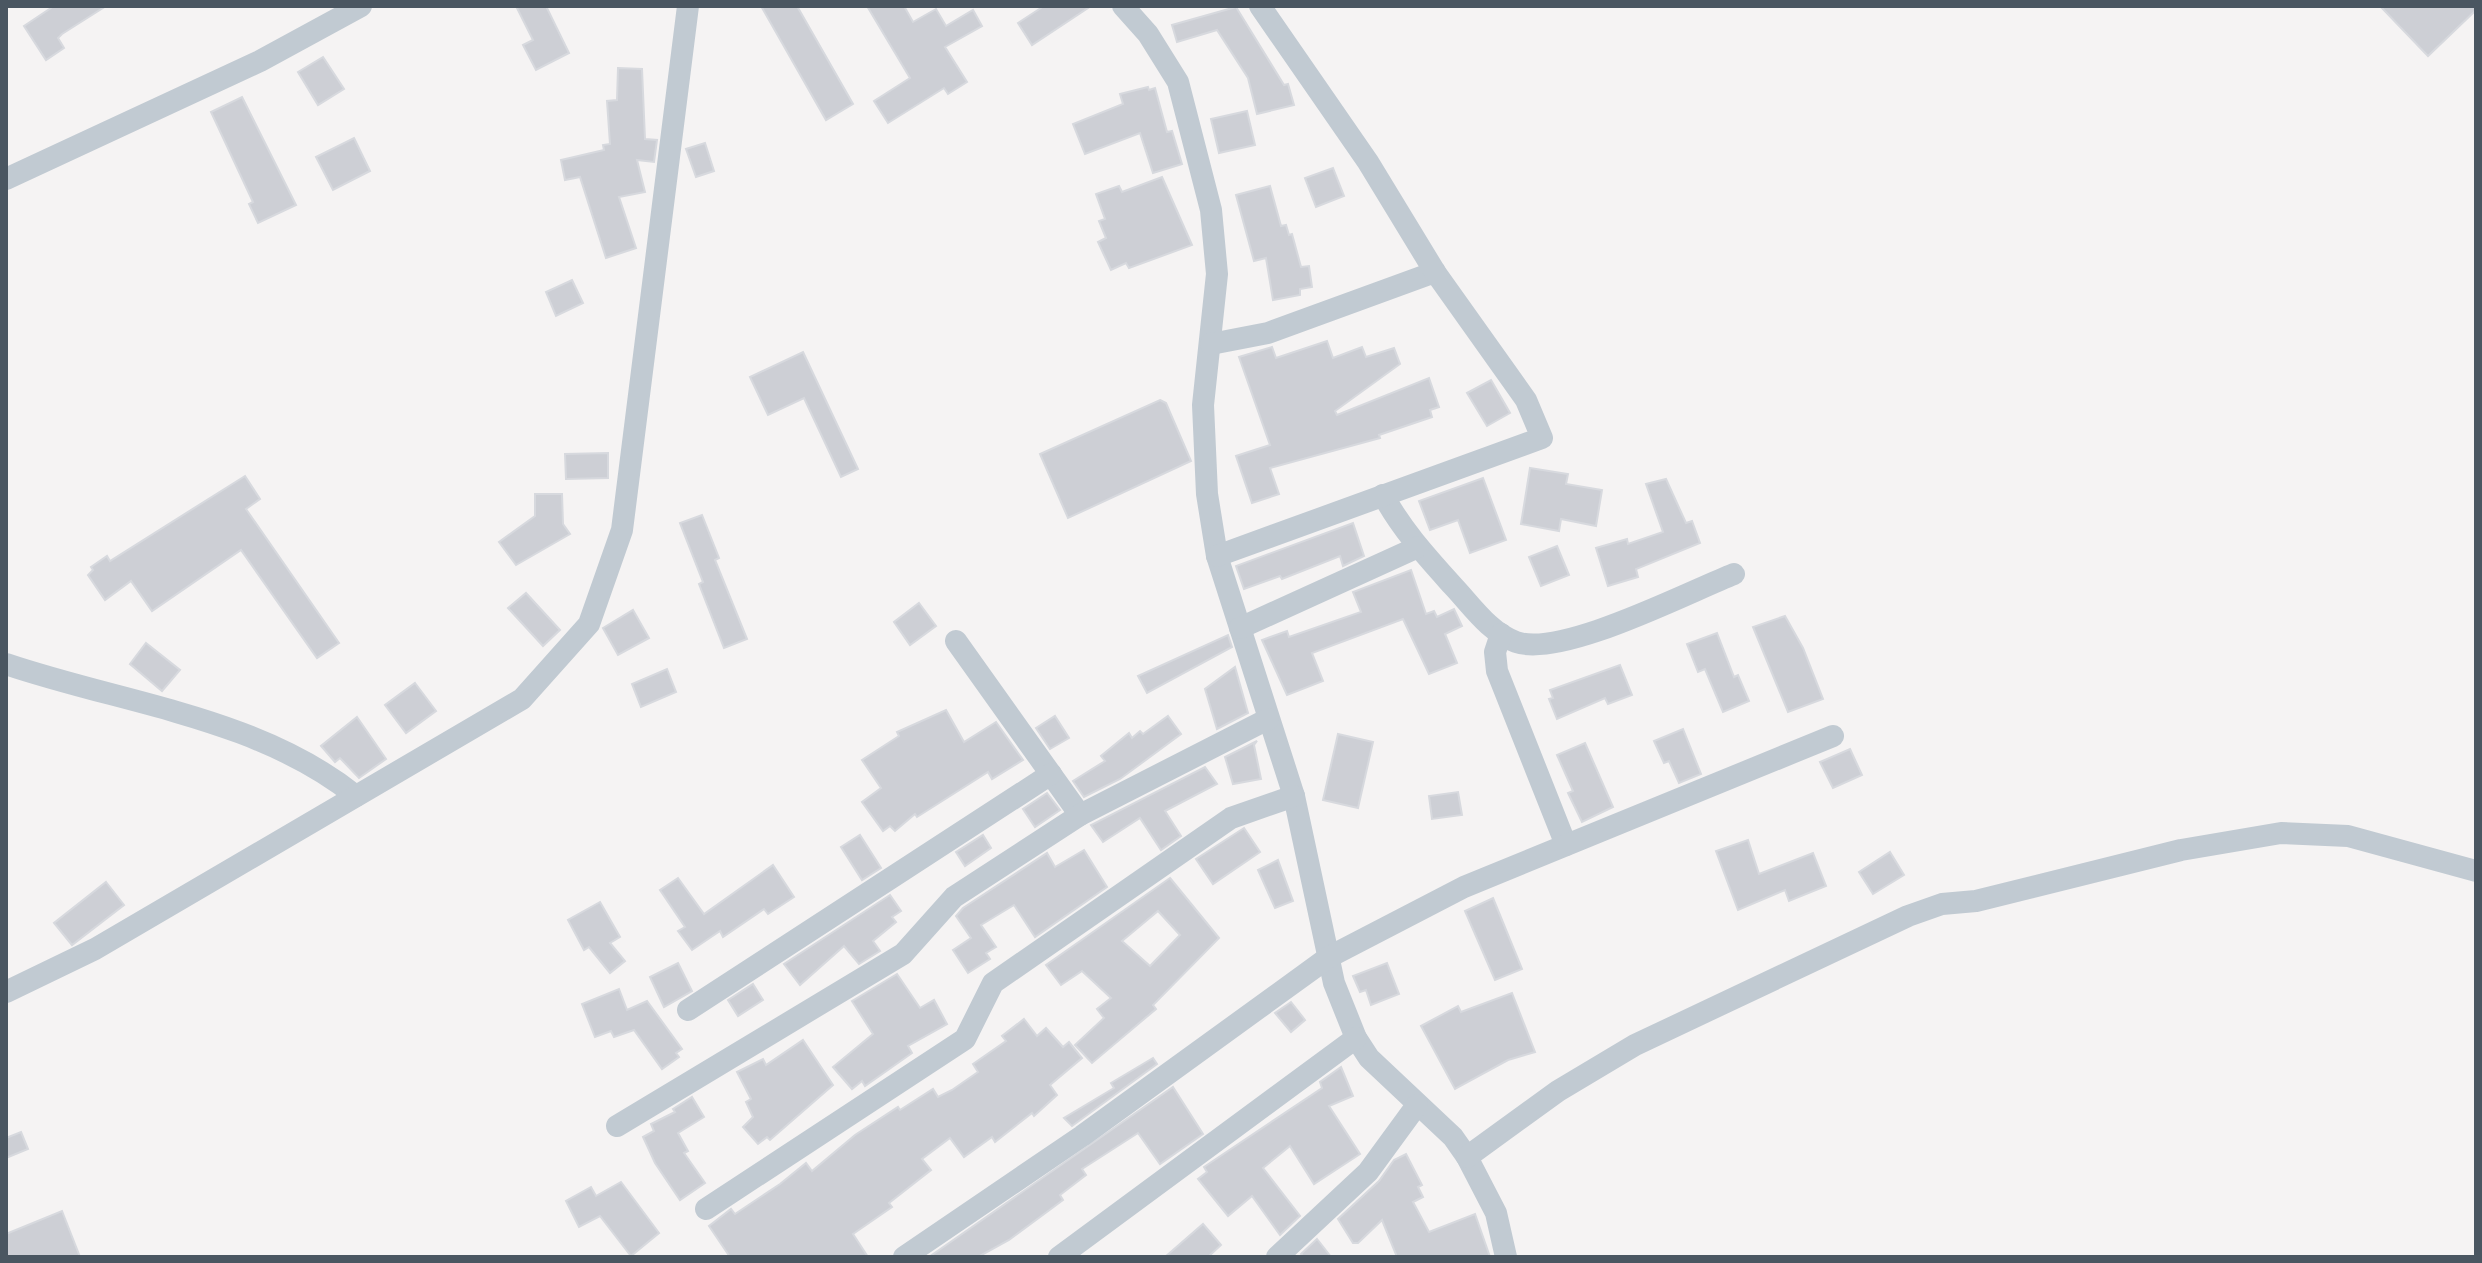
<svg xmlns="http://www.w3.org/2000/svg" width="2482" height="1263" viewBox="0 0 2482 1263" font-family="'DM Sans',sans-serif">
<style>
.building{fill:#cdcfd5;stroke:#d7d9de;stroke-width:2;fill-rule:evenodd}
.lines{fill:none;stroke-linecap:round;stroke-linejoin:round}
.minor{stroke:#c1cad2;stroke-width:22}
</style>
<rect width="100%" height="100%" fill="#f5f3f3"/>
<g class="building">
<polygon points="54,6 106,6 62,34 58,38 64,48 46,60 24,26"/>
<polygon points="516,6 546,6 569,53 536,70 523,45 533,40"/>
<polygon points="761,6 797,6 853,104 826,120"/>
<polygon points="867,6 904,6 913,22 936,9 946,26 973,10 982,26 945,47 967,82 948,94 944,88 888,123 874,101 910,78"/>
<polygon points="1044,6 1091,6 1032,45 1018,23"/>
<polygon points="2380,6 2476,6 2476,10 2428,56"/>
<polygon points="1236,7 1284,85 1288,84 1294,105 1257,114 1248,78 1217,30 1177,42 1172,25"/>
<polygon points="323,57 344,89 318,105 298,72"/>
<polygon points="618,68 642,69 645,139 657,140 654,162 637,160 645,192 619,197 636,248 606,258 580,177 565,180 561,160 604,150 603,145 610,144 607,101 617,100"/>
<polygon points="1148,87 1149,90 1155,88 1167,132 1172,131 1182,164 1153,173 1140,133 1085,154 1073,124 1123,104 1120,94"/>
<polygon points="242,97 296,205 258,223 249,204 253,202 211,112"/>
<polygon points="1247,111 1255,145 1219,153 1211,119"/>
<polygon points="354,138 370,171 333,190 316,157"/>
<polygon points="705,143 714,171 696,177 686,149"/>
<polygon points="1333,168 1344,196 1316,207 1305,178"/>
<polygon points="1162,177 1192,245 1129,268 1126,263 1111,270 1098,242 1106,238 1099,221 1105,219 1096,194 1119,186 1122,192"/>
<polygon points="1270,186 1281,226 1286,225 1289,235 1292,234 1301,267 1309,266 1312,287 1300,289 1300,295 1273,300 1266,258 1254,261 1236,195"/>
<polygon points="572,280 583,303 556,316 546,292"/>
<polygon points="1327,341 1333,358 1362,347 1366,357 1394,348 1400,364 1335,411 1337,415 1429,378 1439,407 1430,410 1432,417 1379,435 1380,438 1270,468 1279,494 1252,503 1236,456 1270,445 1239,357 1272,347 1276,358"/>
<polygon points="803,352 858,469 841,477 804,398 768,415 750,377"/>
<polygon points="1491,380 1510,413 1487,426 1467,393"/>
<polygon points="1160,400 1166,403 1191,461 1068,518 1040,454"/>
<polygon points="608,453 608,478 566,479 565,454"/>
<polygon points="1530,468 1568,474 1566,484 1602,490 1596,526 1561,519 1559,531 1521,524"/>
<polygon points="245,476 260,499 246,509 339,643 317,658 241,550 152,611 131,581 105,600 88,575 93,570 91,567 107,556 110,561"/>
<polygon points="1483,478 1506,540 1470,553 1458,520 1430,530 1419,501"/>
<polygon points="1666,479 1686,523 1692,521 1700,543 1636,569 1638,577 1608,586 1596,548 1627,539 1628,544 1663,532 1646,484"/>
<polygon points="535,494 562,494 563,524 570,534 516,565 499,542 535,516"/>
<polygon points="702,515 719,558 715,560 747,639 724,648 699,584 703,582 680,523"/>
<polygon points="1353,523 1364,556 1343,566 1340,556 1282,579 1280,576 1244,589 1236,566"/>
<polygon points="1557,546 1569,575 1541,586 1529,557"/>
<polygon points="1411,570 1426,614 1434,611 1437,617 1454,609 1462,626 1445,634 1457,663 1429,674 1403,619 1312,653 1323,681 1287,695 1262,640 1287,631 1289,637 1361,612 1353,592"/>
<polygon points="526,593 560,630 543,646 508,608"/>
<polygon points="919,603 936,626 910,645 894,622"/>
<polygon points="633,610 649,638 618,655 603,628"/>
<polygon points="1785,616 1803,648 1823,699 1788,712 1753,627"/>
<polygon points="1717,633 1734,677 1738,675 1749,701 1723,712 1705,669 1698,672 1687,644"/>
<polygon points="1228,635 1232,647 1147,693 1138,676"/>
<polygon points="146,643 180,670 162,691 130,664"/>
<polygon points="1620,665 1632,695 1608,704 1605,698 1557,719 1549,699 1553,698 1550,690"/>
<polygon points="1235,667 1248,713 1217,729 1205,689"/>
<polygon points="667,669 676,692 641,707 632,684"/>
<polygon points="415,683 436,711 406,733 385,705"/>
<polygon points="946,710 964,742 996,722 1023,760 992,779 988,772 917,817 915,814 895,831 890,826 883,831 862,802 881,788 862,760 899,736 897,732"/>
<polygon points="1055,716 1069,738 1050,749 1036,728"/>
<polygon points="1168,716 1181,734 1120,779 1084,797 1073,781 1105,761 1101,756 1129,733 1132,738 1140,731 1143,734"/>
<polygon points="357,717 386,759 359,778 340,758 335,762 321,746"/>
<polygon points="1683,729 1701,774 1679,783 1669,761 1664,763 1654,741"/>
<polygon points="1338,734 1373,742 1358,808 1323,800"/>
<polygon points="1257,741 1254,745 1261,779 1233,784 1225,757"/>
<polygon points="1585,743 1613,807 1582,822 1568,793 1573,791 1557,755"/>
<polygon points="1850,749 1862,775 1833,788 1820,762"/>
<polygon points="1205,767 1217,784 1165,811 1181,836 1161,850 1140,818 1103,842 1091,825"/>
<polygon points="1458,792 1462,815 1432,819 1429,796"/>
<polygon points="1047,793 1060,810 1035,827 1023,809"/>
<polygon points="1244,828 1260,852 1213,884 1196,859"/>
<polygon points="860,835 881,868 862,880 841,847"/>
<polygon points="983,835 991,848 965,866 956,852"/>
<polygon points="1748,840 1759,874 1813,853 1826,886 1789,901 1785,890 1738,910 1716,851"/>
<polygon points="1084,850 1107,887 1035,937 1014,905 981,925 996,947 986,953 990,959 968,973 953,950 971,938 956,916 963,908 1047,853 1055,867"/>
<polygon points="1890,852 1904,875 1873,894 1859,872"/>
<polygon points="1278,860 1293,901 1275,908 1258,870"/>
<polygon points="773,865 794,897 768,914 764,909 723,937 720,931 692,950 678,931 685,927 660,890 678,878 704,914"/>
<path d="M 1170,878 L 1219,938 L 1153,1005 L 1156,1009 L 1092,1063 L 1075,1045 L 1104,1018 L 1097,1009 L 1111,998 L 1082,971 L 1061,985 L 1046,965 ZM 1158,911 L 1180,935 L 1150,966 L 1122,941 Z"/>
<polygon points="106,882 124,905 72,945 54,923"/>
<polygon points="890,895 901,911 892,917 896,922 873,941 880,951 859,964 844,946 800,985 784,964"/>
<polygon points="1493,898 1522,969 1495,980 1465,911"/>
<polygon points="600,902 620,937 610,943 625,961 610,973 589,947 584,950 568,920"/>
<polygon points="678,963 692,991 664,1007 650,977"/>
<polygon points="1387,963 1399,994 1371,1005 1366,990 1360,992 1353,976"/>
<polygon points="897,974 920,1008 934,1000 947,1024 908,1046 912,1053 865,1086 862,1081 852,1089 833,1067 873,1034 852,1001"/>
<polygon points="753,984 763,1000 738,1016 728,1000"/>
<polygon points="619,989 627,1010 647,1001 682,1049 676,1053 679,1057 662,1069 634,1030 614,1037 611,1031 595,1037 582,1004"/>
<polygon points="1512,993 1535,1052 1508,1060 1455,1089 1421,1026 1458,1006 1461,1012"/>
<polygon points="1291,1002 1305,1020 1291,1032 1275,1013"/>
<polygon points="1024,1019 1037,1036 1046,1028 1063,1047 1069,1042 1082,1058 1050,1085 1057,1095 1034,1116 1032,1113 995,1142 992,1137 964,1157 950,1138 922,1159 931,1170 889,1203 892,1207 853,1234 868,1257 730,1257 709,1226 731,1209 735,1214 780,1184 806,1163 812,1171 855,1135 898,1107 900,1110 933,1089 938,1097 952,1090 978,1072 973,1064 1006,1041 1002,1036"/>
<polygon points="803,1040 833,1085 770,1140 767,1137 758,1144 743,1127 753,1117 746,1102 751,1099 737,1072 763,1059 766,1065"/>
<polygon points="1153,1058 1157,1064 1072,1126 1064,1118 1114,1088 1111,1083"/>
<polygon points="1341,1067 1353,1096 1329,1106 1360,1154 1314,1184 1290,1146 1263,1168 1300,1216 1280,1235 1252,1196 1228,1216 1198,1179 1207,1172 1204,1167 1322,1088 1320,1082"/>
<polygon points="1173,1087 1203,1134 1160,1164 1138,1133 1082,1169 1086,1175 1060,1195 1063,1200 1009,1240 978,1257 929,1257"/>
<polygon points="692,1097 704,1117 678,1133 688,1151 684,1153 705,1183 680,1200 655,1163 643,1137 654,1131 651,1124 675,1112 673,1109"/>
<polygon points="21,1132 28,1149 6,1158 6,1138"/>
<polygon points="1406,1154 1422,1185 1418,1187 1423,1197 1413,1202 1429,1232 1475,1214 1490,1257 1397,1257 1382,1220 1358,1243 1353,1243 1338,1219 1379,1181 1394,1160"/>
<polygon points="621,1182 659,1233 631,1256 600,1216 579,1227 566,1201 591,1187 596,1196"/>
<polygon points="62,1211 80,1257 6,1257 6,1234"/>
<polygon points="1203,1224 1221,1245 1208,1257 1165,1257"/>
<polygon points="1317,1239 1321,1244 1331,1257 1304,1257 1301,1254"/>
</g>
<g class="lines">
<g class="minor">
<polyline points="1123,6 1148,34 1178,82 1211,210 1217,274 1203,405 1207,494 1217,556 1294,796 1334,983 1356,1038 1369,1058 1453,1137 1467,1157 1496,1213 1506,1257"/>
<polyline points="6,179 260,61 361,6"/>
<polyline points="1211,344 1268,333 1435,272"/>
<path d="M 1383,495 C 1402,530 1427,557 1453,586 C 1472,606 1489,632 1516,642 C 1561,658 1686,593 1734,574"/>
<polyline points="1217,556 1542,438 1526,400 1435,272 1368,162 1260,6"/>
<polyline points="1240,628 1418,547"/>
<polyline points="1501,634 1495,652 1497,671 1566,845"/>
<polyline points="956,641 1080,815"/>
<path d="M 6,664 C 124,704 257,717 356,796"/>
<polyline points="6,992 95,949 522,699 589,624 622,530 688,6"/>
<polyline points="688,1010 1051,774"/>
<polyline points="617,1126 903,954 954,897 1080,815 1268,719"/>
<polyline points="1467,1157 1558,1091 1635,1045 1908,916 1942,904 1976,901 2181,850 2281,833 2348,836 2476,871"/>
<polyline points="706,1209 965,1039 993,983 1231,818 1294,796"/>
<polyline points="904,1257 1082,1136 1329,957 1464,887 1833,736"/>
<polyline points="1059,1257 1356,1038"/>
<polyline points="1277,1257 1368,1172 1417,1105"/>
</g>
</g>
<rect width="2482" height="1263" fill="none" stroke="#4a5661" stroke-width="16"/>
</svg>
